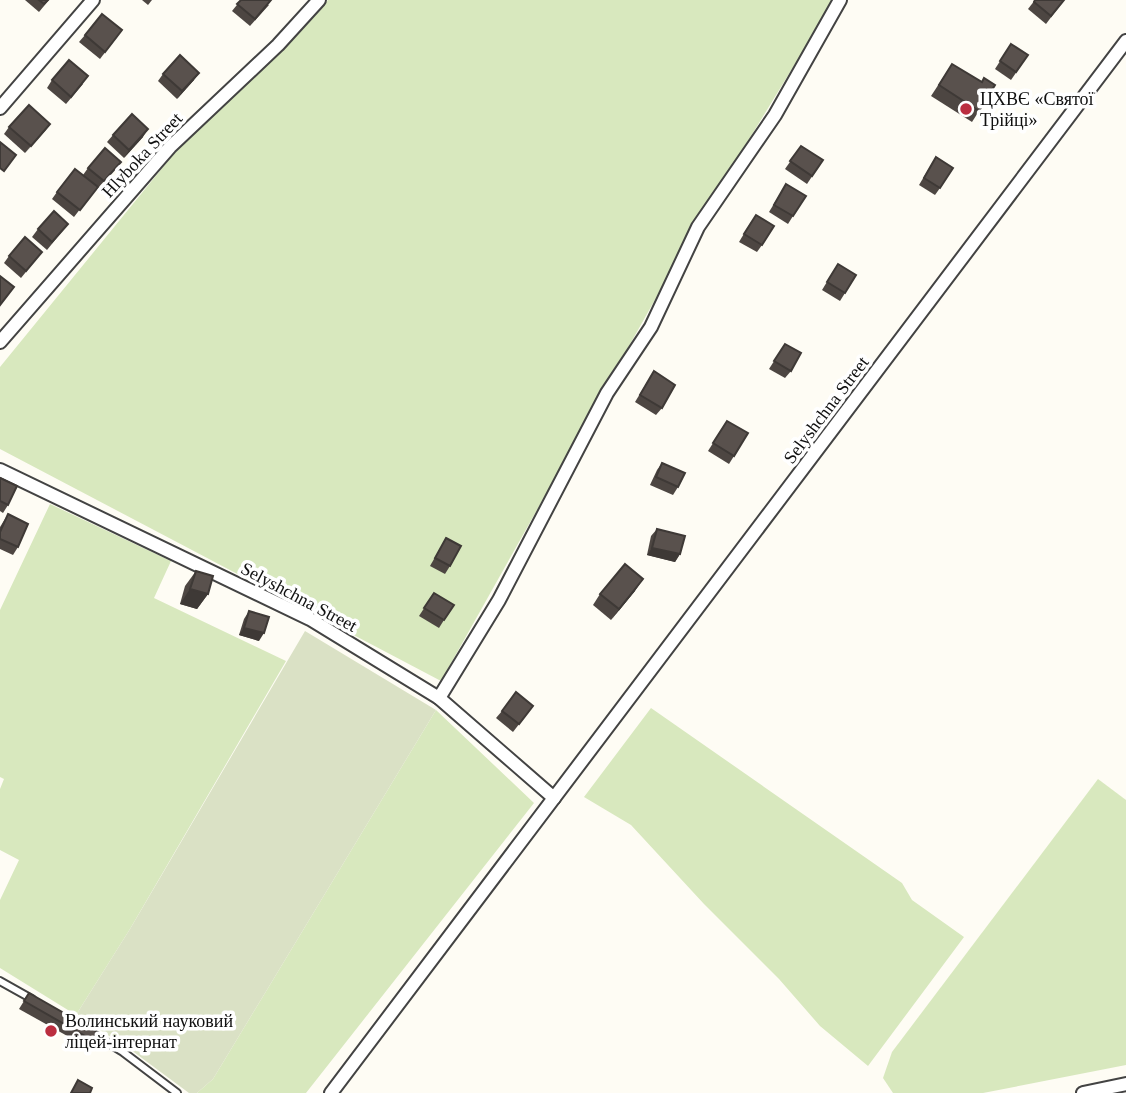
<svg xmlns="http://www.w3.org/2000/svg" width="1126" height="1093" viewBox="0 0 1126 1093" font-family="Georgia,serif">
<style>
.green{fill:#d8e8be}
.cemetery{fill:#dae1c5}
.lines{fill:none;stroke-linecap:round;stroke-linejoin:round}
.lane-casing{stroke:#434343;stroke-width:10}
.street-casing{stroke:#434343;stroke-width:16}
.lane{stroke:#fff;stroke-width:6}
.street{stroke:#fff;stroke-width:12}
.wall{fill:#4d4642}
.shaded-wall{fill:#3e3936}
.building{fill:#59514d;stroke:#3e3936;stroke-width:2}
.poi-dot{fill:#bb2e40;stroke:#fff;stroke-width:2.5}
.labels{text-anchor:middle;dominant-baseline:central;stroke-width:7;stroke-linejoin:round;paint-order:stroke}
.poi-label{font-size:18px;fill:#101010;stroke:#fff;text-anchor:start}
.street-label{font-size:18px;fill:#101010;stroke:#fff}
</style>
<rect width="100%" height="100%" fill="#fefcf4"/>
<g class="green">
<polygon points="328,0 834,0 698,223 441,681 0,449 0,367 172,156"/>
<polygon points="50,504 171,561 154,598 286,661 130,929 76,1015 0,968 0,900 19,860 0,850 0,789 4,779 0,777 0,610"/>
<polygon points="651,708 902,883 912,900 964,937 868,1066 820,1026 779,979 704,904 631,825 584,797"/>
<polygon points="436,710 534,803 306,1093 197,1093 213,1079"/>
<polygon points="1098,779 1126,800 1126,1065 983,1093 893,1093 883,1078 892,1052"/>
</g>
<polygon class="cemetery" points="305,631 436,710 213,1079 197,1093 189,1093 127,1047 76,1015 130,929"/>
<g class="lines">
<g class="lane-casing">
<g id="lane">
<polyline points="0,981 32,999"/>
<polyline points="90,1032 123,1052 177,1093"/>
</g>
</g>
<g class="street-casing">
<g id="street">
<polyline points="0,108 93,0"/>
<polyline points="0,342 170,147 278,45 319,0"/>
<polyline points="0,470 310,619 439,698 554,798"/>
<polyline points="439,698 499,600 607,393 651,327 698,227 775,115 840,0"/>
<polyline points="331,1093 1126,41"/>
<polyline points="1083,1093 1126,1084"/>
</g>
</g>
<use href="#lane" class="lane"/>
<use href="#street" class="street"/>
</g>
<g class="wall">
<polygon points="25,0 49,0 39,12"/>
<polygon points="142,0 152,0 148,5"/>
<polygon points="241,0 269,5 250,26 232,11"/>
<polygon points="1035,0 1064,0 1046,24 1028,9"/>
<polygon points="122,30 100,59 79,42 85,35"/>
<polygon points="1011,44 1028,55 1011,80 995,69"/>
<polygon points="952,64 981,82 979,111 972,122 931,96"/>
<polygon points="163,74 194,80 177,99 158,81"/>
<polygon points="52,80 83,84 66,104 47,88"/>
<polygon points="50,124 25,153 4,134 9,127"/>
<polygon points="113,135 143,137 124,158 107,142"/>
<polygon points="801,146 823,160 807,184 785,169"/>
<polygon points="931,165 940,188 935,195 919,185"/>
<polygon points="88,168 115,169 98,188 97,187 74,217 52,199 57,192 83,175"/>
<polygon points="786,184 793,216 788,224 769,212"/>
<polygon points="751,222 762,245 757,252 739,242"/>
<polygon points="68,224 47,250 32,237 38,229"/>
<polygon points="42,252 21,278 4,263 9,256"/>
<polygon points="838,264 845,293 840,301 822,290"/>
<polygon points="785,344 791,371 785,378 769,369"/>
<polygon points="654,371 662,408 656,415 635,402"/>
<polygon points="727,421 734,456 729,464 708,451"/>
<polygon points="662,463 678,487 673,495 650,485 657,470"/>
<polygon points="0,478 8,505 3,513 0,511"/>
<polygon points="8,514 18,547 13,555 0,549 0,527"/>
<polygon points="657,529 680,554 675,562 647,555 651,536"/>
<polygon points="446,538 450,566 445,574 430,566"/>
<polygon points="196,571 208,594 197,609 180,604 185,586"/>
<polygon points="635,591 611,620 593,605 600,594"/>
<polygon points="434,593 444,620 439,628 419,616"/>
<polygon points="249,611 259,641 239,635 244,619"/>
<polygon points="533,706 513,732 496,718 502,711"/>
<polygon points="29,993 92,1040 87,1047 19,1009"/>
</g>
<g class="shaded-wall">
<polygon points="199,73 194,80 177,99 182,91"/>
<polygon points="50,124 45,131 25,153 31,146"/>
<polygon points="148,129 143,137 124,158 129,150"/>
<polygon points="652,548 680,554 675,562 647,555"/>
<polygon points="643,579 635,591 611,620 619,609"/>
<polygon points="190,589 208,594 197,609 180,604"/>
<polygon points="244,628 264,633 259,641 239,635"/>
</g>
<g class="building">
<polygon points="39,0 48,0 44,4"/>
<polygon points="241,0 271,0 255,19 237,4"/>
<polygon points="1035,0 1064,0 1051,16 1034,2"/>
<polygon points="102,14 122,30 105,52 85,35"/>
<polygon points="1011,44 1028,55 1016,72 1000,61"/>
<polygon points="180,55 199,73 182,91 163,74"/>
<polygon points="69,60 88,76 71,97 52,80"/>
<polygon points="952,64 982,82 984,78 995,85 979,111 939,85"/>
<polygon points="29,105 50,124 31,146 9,127"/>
<polygon points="132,114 148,129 129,150 113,135"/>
<polygon points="0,142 16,155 4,171 0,168"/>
<polygon points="801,146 823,160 812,176 790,161"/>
<polygon points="105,148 121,162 104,181 88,168"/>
<polygon points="936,157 953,168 940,188 924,178"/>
<polygon points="75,169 98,187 80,210 57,192"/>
<polygon points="786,184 806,196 793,216 774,205"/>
<polygon points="54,211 68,224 52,242 38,229"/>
<polygon points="756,215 774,226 762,245 744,234"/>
<polygon points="25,237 42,252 26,271 9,256"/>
<polygon points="838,264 856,275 845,293 827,282"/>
<polygon points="0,276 14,287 0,305"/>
<polygon points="785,344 801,353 791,371 774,361"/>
<polygon points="654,371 675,385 662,408 640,395"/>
<polygon points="727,421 748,433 734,456 713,443"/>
<polygon points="662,463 685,473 678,487 656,477"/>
<polygon points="0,478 17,486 8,505 0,501"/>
<polygon points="8,514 28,524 18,547 0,539 0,532"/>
<polygon points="657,529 685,536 680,554 652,548"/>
<polygon points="446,538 461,546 450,566 435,558"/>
<polygon points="625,564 643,579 619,609 600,594"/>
<polygon points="196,571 213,576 208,594 190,589"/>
<polygon points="434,593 454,605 444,620 424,608"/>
<polygon points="249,611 269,617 264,633 244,628"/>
<polygon points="516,692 533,706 519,724 502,711"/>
<polygon points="29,993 97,1032 92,1040 24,1001"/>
<polygon points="78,1080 92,1088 90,1093 71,1093"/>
</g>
<g class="poi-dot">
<circle cx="966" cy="109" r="7"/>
<circle cx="51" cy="1031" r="7"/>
</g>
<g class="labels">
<g class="poi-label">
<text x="980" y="99">ЦХВЄ «Святої<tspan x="980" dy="21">Трійці»</tspan></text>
<text x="65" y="1021">Волинський науковий<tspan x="65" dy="21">ліцей-інтернат</tspan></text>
</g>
<g class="street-label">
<text transform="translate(142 155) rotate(-47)">Hlyboka Street</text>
<text transform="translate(826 410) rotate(-53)">Selyshchna Street</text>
<text transform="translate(299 597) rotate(28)">Selyshchna Street</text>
</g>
</g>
</svg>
